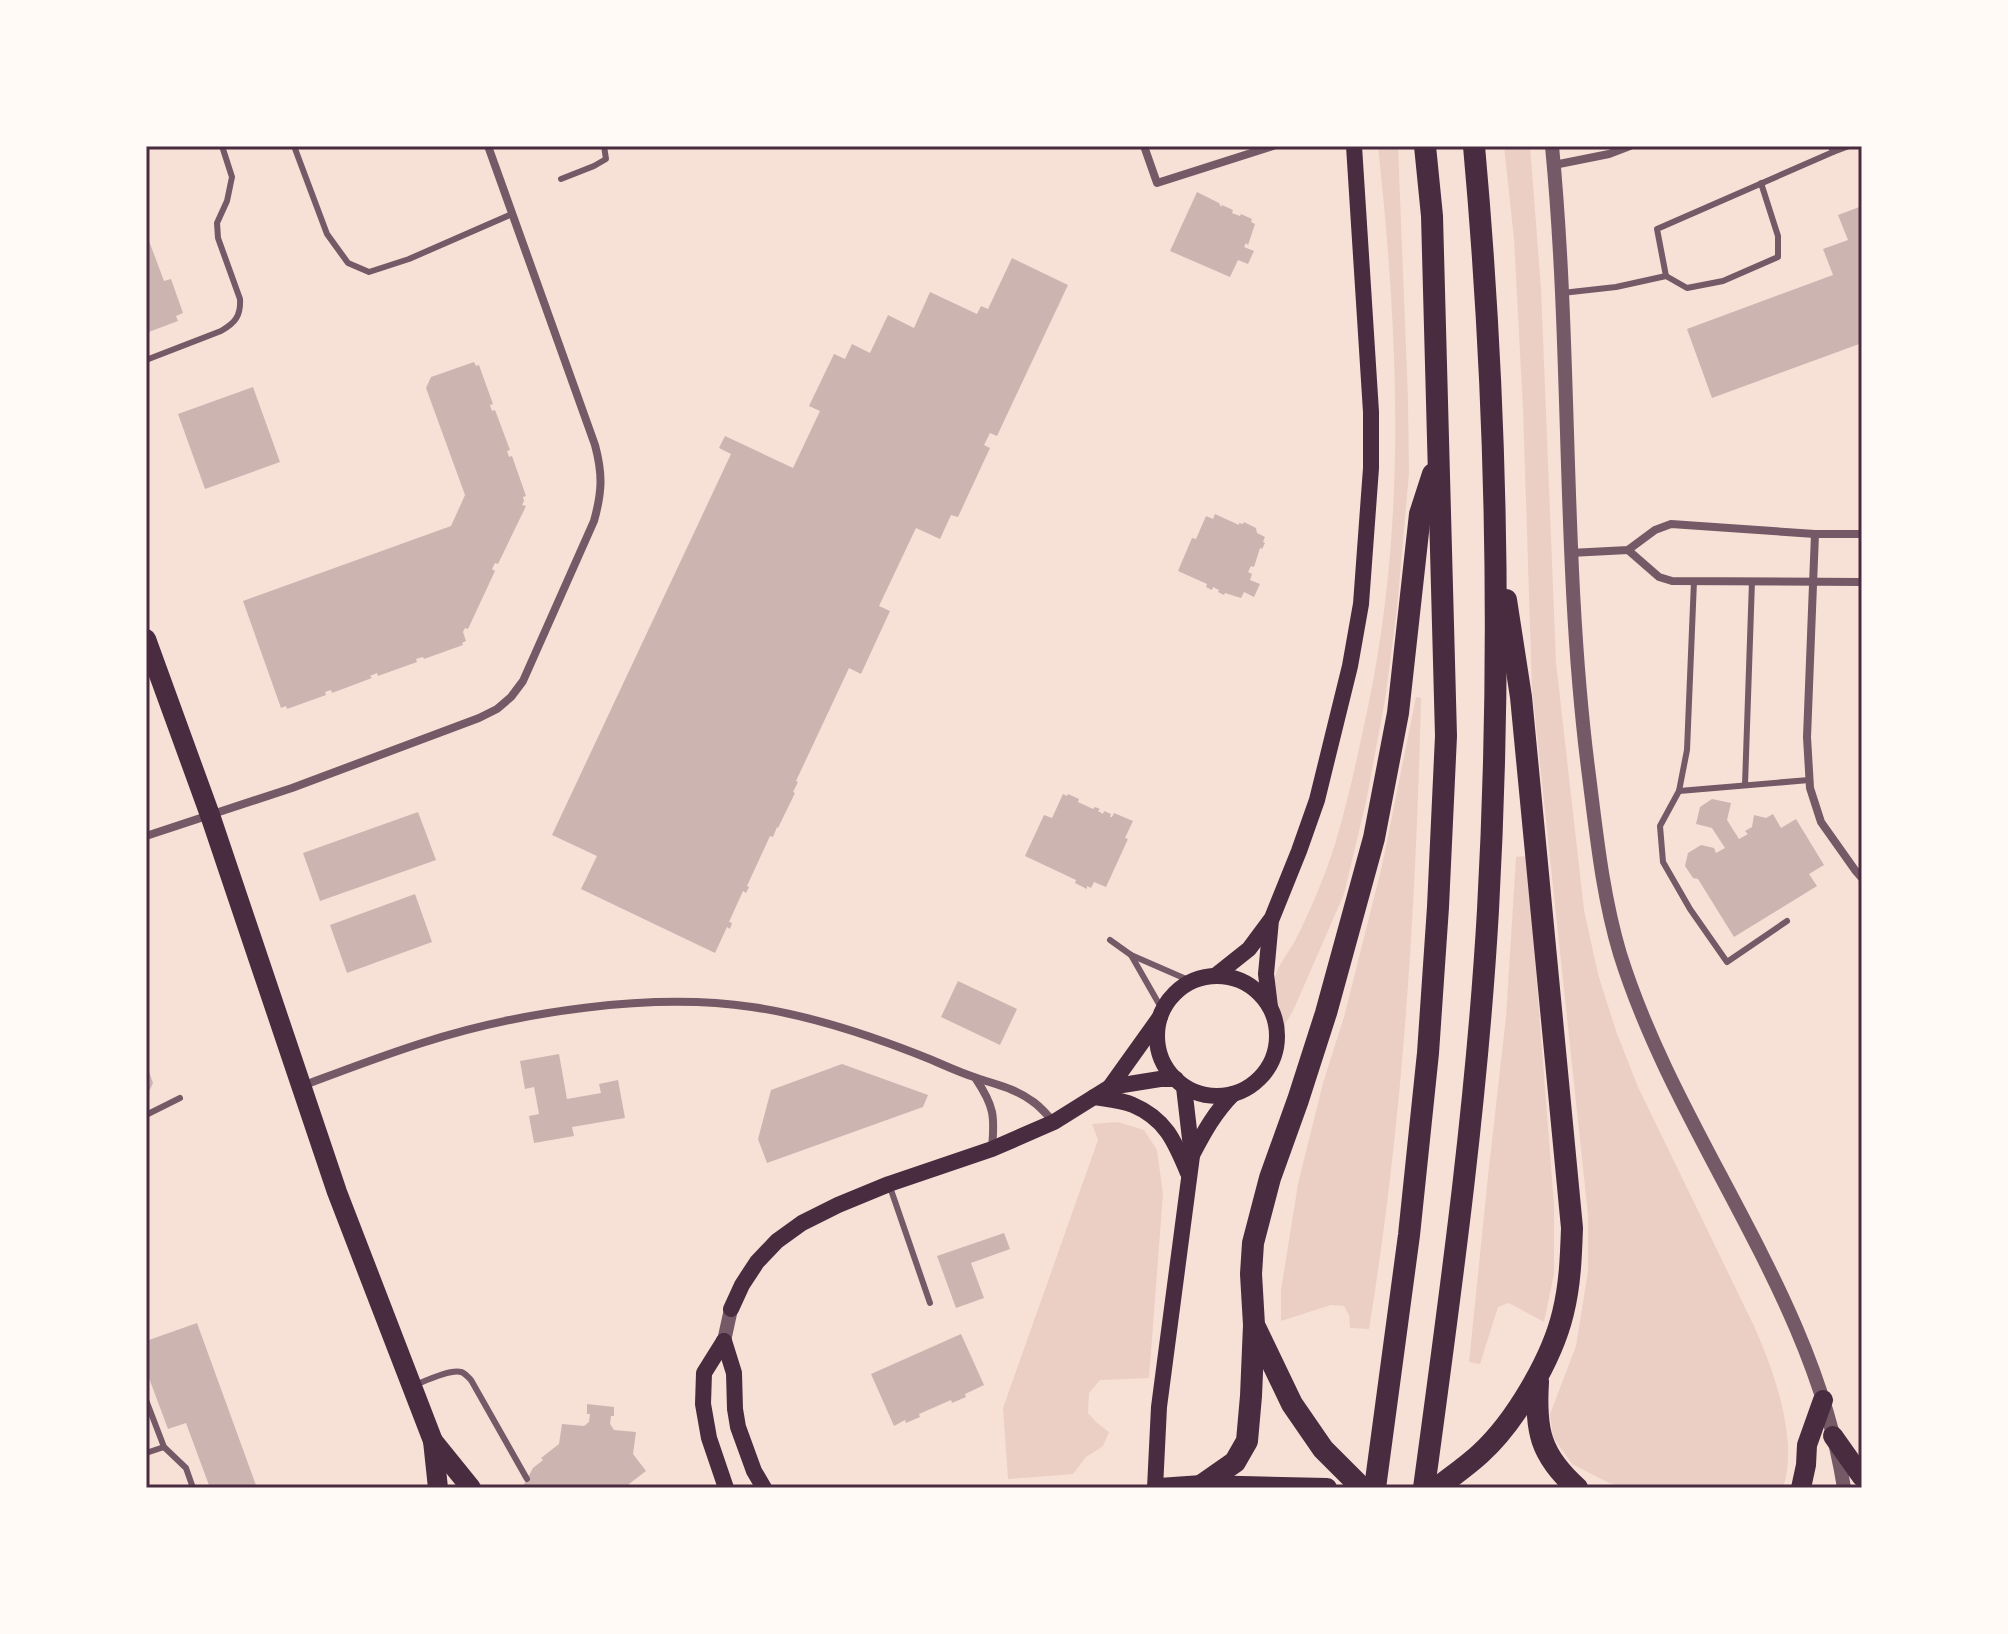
<svg xmlns="http://www.w3.org/2000/svg" width="2008" height="1634" viewBox="0 0 2008 1634" font-family="Overpass,sans-serif">
<style>
.green{fill:#ebcfc5}
.building{fill:#ccb4b1}
.lines{fill:none;stroke-linecap:round;stroke-linejoin:round}
.service{stroke:#755966;stroke-width:6}
.minor{stroke:#755966;stroke-width:8}
.tertiary{stroke:#755966;stroke-width:14}
.secondary{stroke:#4a2c40;stroke-width:16}
.primary{stroke:#4a2c40;stroke-width:20}
.motorway{stroke:#4a2c40;stroke-width:22}
.neatline{fill:none;stroke:#4a2c40;stroke-width:3}
</style>
<rect width="100%" height="100%" fill="#f7e1d7"/>
<g class="green">
<path d="M 1378,146 L 1398,146 L 1408,399 L 1409,473 L 1397,609 L 1385,700 L 1366,802 L 1344,894 L 1293,1011 L 1277,1037 C 1275,1016 1269,991 1277,971 C 1282,960 1290,950 1296,939 C 1311,909 1325,876 1335,844 C 1349,798 1359,749 1369,702 C 1407,516 1398,333 1378,146 Z"/>
<path d="M 1504,146 L 1530,146 L 1541,288 L 1556,662 L 1584,910 L 1598,974 L 1616,1031 L 1638,1087 L 1754,1326 C 1774,1371 1799,1440 1783,1488 L 1625,1488 L 1609,1483 L 1572,1464 L 1553,1437 L 1550,1414 L 1576,1346 L 1588,1271 L 1588,1215 L 1532,689 L 1523,409 L 1514,239 Z"/>
<path d="M 1416,697 L 1421,698 C 1416,909 1403,1121 1369,1329 L 1350,1328 L 1349,1315 L 1344,1306 L 1331,1305 L 1281,1321 L 1281,1290 L 1298,1184 L 1323,1083 L 1344,1017 L 1382,866 Z"/>
<polygon points="1527,856 1554,1204 1554,1274 1544,1322 1509,1303 1498,1307 1480,1364 1469,1362 1488,1176 1506,1017 1516,857"/>
<polygon points="1118,1122 1144,1130 1157,1150 1163,1194 1149,1378 1100,1380 1089,1393 1088,1413 1096,1422 1109,1432 1103,1446 1086,1457 1073,1474 1008,1479 1003,1408 1098,1140 1092,1124"/>
</g>
<g class="building">
<polygon points="1197,192 1219,203 1221,207 1222,205 1233,210 1232,213 1240,216 1241,214 1252,219 1251,222 1255,224 1248,245 1246,243 1244,247 1254,251 1248,264 1238,260 1230,277 1170,251"/>
<polygon points="1862,206 1862,343 1712,398 1687,329 1833,275 1823,249 1848,240 1838,215"/>
<polygon points="146,233 164,281 171,279 183,313 176,316 178,321 146,333"/>
<polygon points="1012,258 1068,285 997,436 990,433 984,445 990,448 958,517 951,515 940,539 916,528 879,606 890,611 861,674 849,668 796,781 798,782 793,792 795,793 778,828 777,827 773,837 770,836 747,886 749,887 746,893 743,891 729,922 732,923 730,929 727,927 715,953 581,889 597,856 552,835 731,454 719,448 725,436 793,468 820,411 809,406 834,354 845,359 852,344 870,353 888,315 914,328 930,292 977,314 981,306 988,309"/>
<polygon points="474,362 476,366 479,365 493,404 490,405 492,411 495,410 510,450 507,451 509,457 512,456 526,496 523,497 524,501 522,505 526,506 498,564 495,563 492,569 495,571 468,629 465,628 463,632 466,641 462,643 463,645 424,659 423,657 416,659 417,662 378,676 377,673 370,676 372,678 332,693 331,690 325,692 326,695 287,709 286,706 281,708 243,601 451,526 465,495 426,388 431,377"/>
<polygon points="253,387 280,462 205,489 178,414"/>
<polygon points="1215,514 1239,525 1239,523 1243,524 1244,522 1256,528 1257,533 1265,537 1263,542 1265,543 1262,549 1260,548 1254,567 1251,566 1248,572 1252,574 1250,580 1260,584 1254,597 1244,592 1241,598 1225,593 1224,595 1218,592 1219,590 1213,587 1212,590 1206,587 1207,584 1178,571 1192,538 1196,539 1206,516 1213,519"/>
<polygon points="1063,794 1067,796 1068,794 1079,799 1078,802 1093,809 1095,807 1100,809 1098,811 1103,814 1104,811 1111,814 1110,817 1112,817 1114,813 1133,821 1125,838 1128,839 1106,887 1094,882 1091,888 1087,886 1087,889 1075,883 1076,880 1025,856 1044,815 1052,818"/>
<polygon points="1712,799 1731,803 1727,820 1739,839 1748,834 1745,831 1752,827 1754,815 1766,818 1773,814 1781,828 1796,819 1824,865 1809,874 1817,886 1734,937 1698,879 1693,878 1685,866 1688,853 1701,845 1714,848 1716,853 1725,848 1712,828 1696,824 1700,807"/>
<polygon points="418,812 436,860 320,901 303,853"/>
<polygon points="415,894 432,942 347,973 330,925"/>
<polygon points="958,981 1017,1009 1000,1045 941,1017"/>
<polygon points="559,1054 567,1099 601,1093 599,1084 618,1080 625,1118 572,1127 574,1136 534,1143 529,1116 539,1114 534,1087 525,1089 520,1061"/>
<polygon points="146,1063 153,1083 146,1098"/>
<polygon points="842,1064 928,1095 923,1107 767,1163 758,1139 771,1090"/>
<polygon points="1004,1233 1010,1249 971,1263 984,1298 956,1308 937,1256"/>
<polygon points="197,1323 257,1488 210,1488 186,1423 168,1429 146,1370 146,1341"/>
<polygon points="961,1334 984,1385 965,1394 966,1397 952,1403 951,1400 919,1414 920,1417 906,1423 905,1420 894,1426 871,1374"/>
<polygon points="587,1404 614,1407 614,1416 611,1416 610,1424 614,1430 636,1432 633,1454 646,1471 629,1484 629,1488 522,1488 533,1468 543,1460 541,1458 559,1444 562,1424 584,1426 589,1422 590,1414 587,1414"/>
</g>
<g class="lines">
<g class="service">
<polyline points="294,146 327,234 348,263 369,272 409,259 512,214"/>
<polyline points="1833,152 1849,146"/>
<polyline points="561,179 594,166 606,159 604,146"/>
<polyline points="1666,276 1687,288 1723,281 1778,257 1778,236 1761,183"/>
<polyline points="1562,293 1616,287 1666,276 1657,229 1833,152 1831,146"/>
<path d="M 146,360 L 221,331 C 235,323 241,316 240,299 L 218,238 L 217,223 L 227,201 L 232,177 L 222,146"/>
<polyline points="1694,581 1687,750 1679,791 1660,826 1663,862 1690,909 1727,962 1787,921"/>
<polyline points="1745,785 1752,581"/>
<polyline points="1679,791 1809,780"/>
<polyline points="1110,940 1131,955 1193,982"/>
<polyline points="1131,955 1163,1011"/>
<polyline points="146,1115 180,1098"/>
<polyline points="890,1187 930,1303"/>
<path d="M 415,1385 C 425,1381 450,1369 461,1372 C 465,1373 468,1377 471,1380 L 527,1479"/>
<polyline points="146,1400 164,1447 186,1468 193,1488"/>
<polyline points="146,1453 164,1447"/>
</g>
<g class="minor">
<polyline points="1144,146 1157,183 1273,146"/>
<polyline points="1554,165 1609,154 1630,146"/>
<polyline points="1815,534 1807,737 1810,788 1821,822 1855,870 1862,878"/>
<polyline points="1628,550 1659,577 1672,581 1862,582"/>
<polyline points="1570,553 1628,550 1655,530 1671,524 1815,534 1862,534"/>
<path d="M 146,836 L 292,788 L 479,718 L 497,709 L 511,697 L 523,681 L 594,521 C 602,492 603,475 595,445 L 488,146"/>
<path d="M 976,1079 C 994,1106 995,1116 992,1148"/>
<path d="M 302,1086 C 342,1071 381,1056 422,1043 C 518,1012 651,992 752,1007 C 814,1016 873,1036 932,1060 C 946,1066 961,1073 977,1078 C 997,1085 1014,1088 1032,1101 C 1040,1106 1047,1115 1054,1122"/>
</g>
<g class="tertiary">
<path d="M 1552,146 C 1572,353 1562,562 1588,768 C 1596,830 1602,894 1620,954 C 1678,1139 1814,1293 1844,1488"/>
<polyline points="724,1341 731,1309"/>
</g>
<g class="secondary">
<polyline points="1215,976 1249,949 1272,918 1299,851 1317,800 1333,735 1350,666 1361,604 1371,468 1371,412 1354,146"/>
<circle cx="1217" cy="1036" r="60"/>
<polyline points="1270,1007 1266,974 1271,920"/>
<polyline points="1110,1087 1160,1079 1176,1079"/>
<path d="M 1094,1097 C 1107,1099 1122,1100 1133,1105 C 1166,1119 1175,1142 1188,1173"/>
<path d="M 1192,1155 C 1204,1132 1215,1112 1233,1094"/>
<polyline points="731,1309 742,1285 757,1262 777,1241 802,1223 838,1205 889,1184 992,1149 1054,1122 1110,1087 1160,1017"/>
<polyline points="724,1341 704,1373 703,1404 709,1438 726,1488"/>
<polyline points="724,1341 734,1373 735,1409 738,1427 754,1471 764,1488"/>
<polyline points="1155,1488 1159,1407 1192,1156 1184,1087"/>
</g>
<g class="primary">
<polyline points="146,639 210,815 337,1192 433,1441 438,1488"/>
<polyline points="1833,1436 1862,1477"/>
<polyline points="433,1441 471,1488"/>
<polyline points="1159,1488 1202,1485 1327,1488"/>
<polyline points="1801,1488 1806,1465 1807,1445 1823,1400"/>
</g>
<g class="motorway">
<polyline points="1256,1329 1292,1404 1323,1449 1362,1488"/>
<path d="M 1538,1382 C 1535,1430 1540,1455 1577,1488"/>
<polyline points="1202,1485 1235,1462 1247,1441 1251,1396 1254,1325 1251,1274 1253,1243 1270,1178 1298,1100 1326,1013 1374,838 1398,713 1420,514 1433,474"/>
<polyline points="1375,1488 1409,1235 1428,1053 1438,907 1446,736 1432,216 1425,146"/>
<path d="M 1424,1488 C 1450,1296 1477,1103 1488,910 C 1502,656 1497,400 1474,146"/>
<path d="M 1437,1488 C 1451,1477 1467,1466 1480,1454 C 1515,1422 1552,1359 1563,1313 C 1570,1285 1571,1257 1572,1228 L 1521,697 L 1506,600"/>
</g>
</g>
<rect width="2008" height="1634" fill="none" stroke="#fffaf5" stroke-width="296"/>
<rect x="148" y="148" width="1712" height="1338" class="neatline"/>
</svg>
